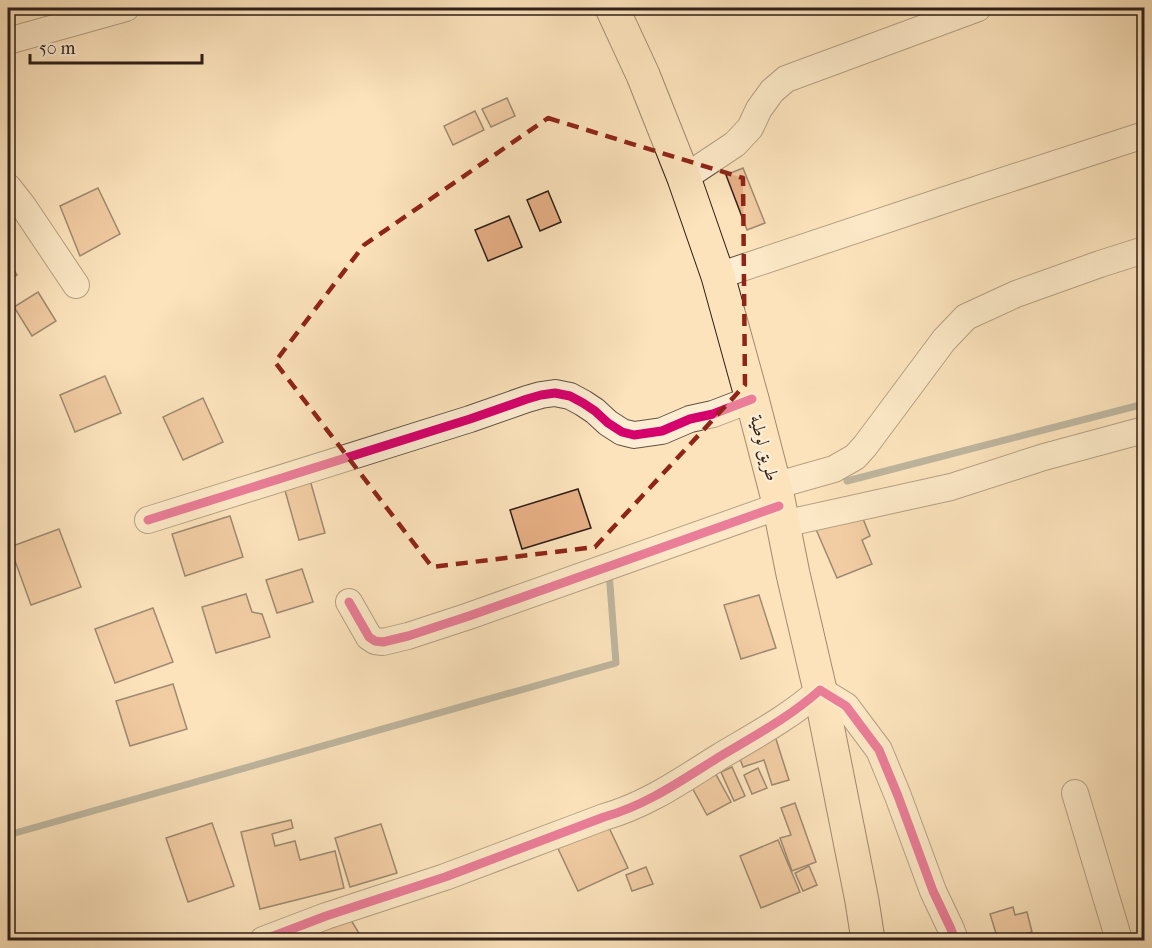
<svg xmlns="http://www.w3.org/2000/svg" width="1152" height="948" viewBox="0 0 1152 948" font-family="'IM FELL French Canon',Amiri,serif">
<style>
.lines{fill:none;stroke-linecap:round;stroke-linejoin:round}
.stream{stroke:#747d7a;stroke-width:7}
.building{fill:#e7af85;stroke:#2e1f19;stroke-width:1.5}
.minor-casing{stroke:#625042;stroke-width:28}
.primary-casing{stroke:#2e1f19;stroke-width:35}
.minor{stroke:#fdedd3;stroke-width:26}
.primary{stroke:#fce3bc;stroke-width:33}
.cycleway-casing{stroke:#fdedd3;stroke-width:13}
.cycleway{stroke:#d6006c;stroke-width:9}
.marked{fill:none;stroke:#8f2418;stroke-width:4.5;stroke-dasharray:12 8;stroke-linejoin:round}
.labels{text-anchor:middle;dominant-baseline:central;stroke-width:5;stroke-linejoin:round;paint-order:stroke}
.street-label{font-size:18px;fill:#2e1f19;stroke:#fdedd3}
</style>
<rect width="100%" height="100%" fill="#fce3bc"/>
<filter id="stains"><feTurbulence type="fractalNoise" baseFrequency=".00333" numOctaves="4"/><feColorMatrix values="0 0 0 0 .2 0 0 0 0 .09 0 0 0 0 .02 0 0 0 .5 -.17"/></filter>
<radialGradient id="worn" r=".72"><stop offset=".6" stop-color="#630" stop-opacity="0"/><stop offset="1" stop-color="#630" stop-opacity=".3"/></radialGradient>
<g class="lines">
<g class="stream">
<polyline points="847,481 1144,404"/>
<polyline points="8,835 616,663 609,572"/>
</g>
</g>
<g class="building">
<polygon points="507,98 515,116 491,127 482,109"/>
<polygon points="475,111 484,130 453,145 444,126"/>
<polygon points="743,168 765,223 747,230 726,175"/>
<polygon points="98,188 120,234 80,256 60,206"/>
<polygon points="548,191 561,222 540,231 527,200"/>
<polygon points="509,216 522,247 488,261 475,230"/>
<polygon points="8,260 17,275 8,281"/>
<polygon points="38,292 56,321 32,336 14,307"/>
<polygon points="105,376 121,413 75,432 60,395"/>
<polygon points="203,398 223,442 183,460 163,417"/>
<polygon points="310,480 325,533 299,540 284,487"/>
<polygon points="578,489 591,528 522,549 510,510"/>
<polygon points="859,509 870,536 862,540 872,564 837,578 815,527"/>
<polygon points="230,516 243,557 185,576 172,534"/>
<polygon points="59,529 81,587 31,605 10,547"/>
<polygon points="302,569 313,602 277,613 266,580"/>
<polygon points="246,594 252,612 262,614 270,637 216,653 202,607"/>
<polygon points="759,595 776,648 741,659 724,605"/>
<polygon points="153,608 173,662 115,683 95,629"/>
<polygon points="173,684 187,729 130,746 116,701"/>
<polygon points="775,736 789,780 772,785 764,760 743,767 736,748"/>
<polygon points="732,767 745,796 734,801 721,772"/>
<polygon points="758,768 767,788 752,794 744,775"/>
<polygon points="713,769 731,802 707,815 689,782"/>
<polygon points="795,803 816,862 792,871 780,838 791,835 781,808"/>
<polygon points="604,817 628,868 578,891 554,840"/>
<polygon points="291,820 293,828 272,834 275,846 295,841 300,860 335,851 344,888 260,909 241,832"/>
<polygon points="212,823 234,886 188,902 166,838"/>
<polygon points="381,824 397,873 350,887 335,838"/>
<polygon points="778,840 800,892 761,908 740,856"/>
<polygon points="809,866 817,885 803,891 795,873"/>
<polygon points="646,867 653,884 632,891 626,875"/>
<polygon points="1013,907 1015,915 1027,912 1032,932 998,940 990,914"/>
<polygon points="348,915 363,940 320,940 316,934"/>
</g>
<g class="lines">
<g class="minor-casing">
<g id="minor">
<polyline points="8,41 126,8"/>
<polyline points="684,178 735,144 750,128 759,109 772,91 786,79 978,8"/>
<polyline points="8,187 23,206 76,285"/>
<polyline points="718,276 975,190 1144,135"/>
<polyline points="774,486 834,469 855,457 865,446 944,340 966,317 1016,294 1100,264 1144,250"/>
<polyline points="148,520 470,419 527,399 541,395 555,393 570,396 583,403 595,411 608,423 622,432 634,435 662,431 690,419 713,414 752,399"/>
<polyline points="783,524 951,487 1044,457 1144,430"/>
<polyline points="349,602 369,637 375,641 383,642 408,636 469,616 779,506"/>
<polyline points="1075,793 1119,940"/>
<path d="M 263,940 L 326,916 L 445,877 L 604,817 C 647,805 682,780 719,757 C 754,736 790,717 820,690 L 846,706 L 879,750 L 898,796 L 933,891 L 951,929 L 955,940"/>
</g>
</g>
<g class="primary-casing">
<polyline id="primary" points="612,8 643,75 684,178 718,276 752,399 778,499 793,574 820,690 862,901 868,940"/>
</g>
<use href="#minor" class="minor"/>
<use href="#primary" class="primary"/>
<g class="cycleway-casing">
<g id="cycleway">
<polyline points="148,520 470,419 527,399 541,395 555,393 570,396 583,403 595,411 608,423 622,432 634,435 662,431 690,419 713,414 752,399"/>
<polyline points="349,602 369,637 375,641 383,642 408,636 469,616 779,506"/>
<path d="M 263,940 L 326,916 L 445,877 L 604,817 C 647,805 682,780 719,757 C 754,736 790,717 820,690 L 846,706 L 879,750 L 898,796 L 933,891 L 951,929 L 955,940"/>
</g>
</g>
<use href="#cycleway" class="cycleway"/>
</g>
<path d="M0 0H1152V948H0ZM 548,118 L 743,178 L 745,385 L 595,547 L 432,567 L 275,362 L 364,245 Z" fill="#fce3bc" fill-opacity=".55" fill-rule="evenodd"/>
<path class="marked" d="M 548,118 L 743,178 L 745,385 L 595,547 L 432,567 L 275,362 L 364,245 Z"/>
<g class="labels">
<g class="street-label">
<text transform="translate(764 448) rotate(75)">طريق لوطية</text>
</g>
</g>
<rect width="1152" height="948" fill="none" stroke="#fce3bc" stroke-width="30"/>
<rect x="9" y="9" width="1134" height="930" fill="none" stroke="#2e1f19" stroke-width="3"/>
<rect x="15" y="15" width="1122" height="918" fill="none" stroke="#2e1f19" stroke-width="1.5"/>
<path d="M30 54v9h172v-9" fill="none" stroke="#2e1f19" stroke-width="3"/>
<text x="39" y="54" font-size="18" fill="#2e1f19" stroke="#fdedd3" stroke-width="4.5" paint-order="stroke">50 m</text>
<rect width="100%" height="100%" filter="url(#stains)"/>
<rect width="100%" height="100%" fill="url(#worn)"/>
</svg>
